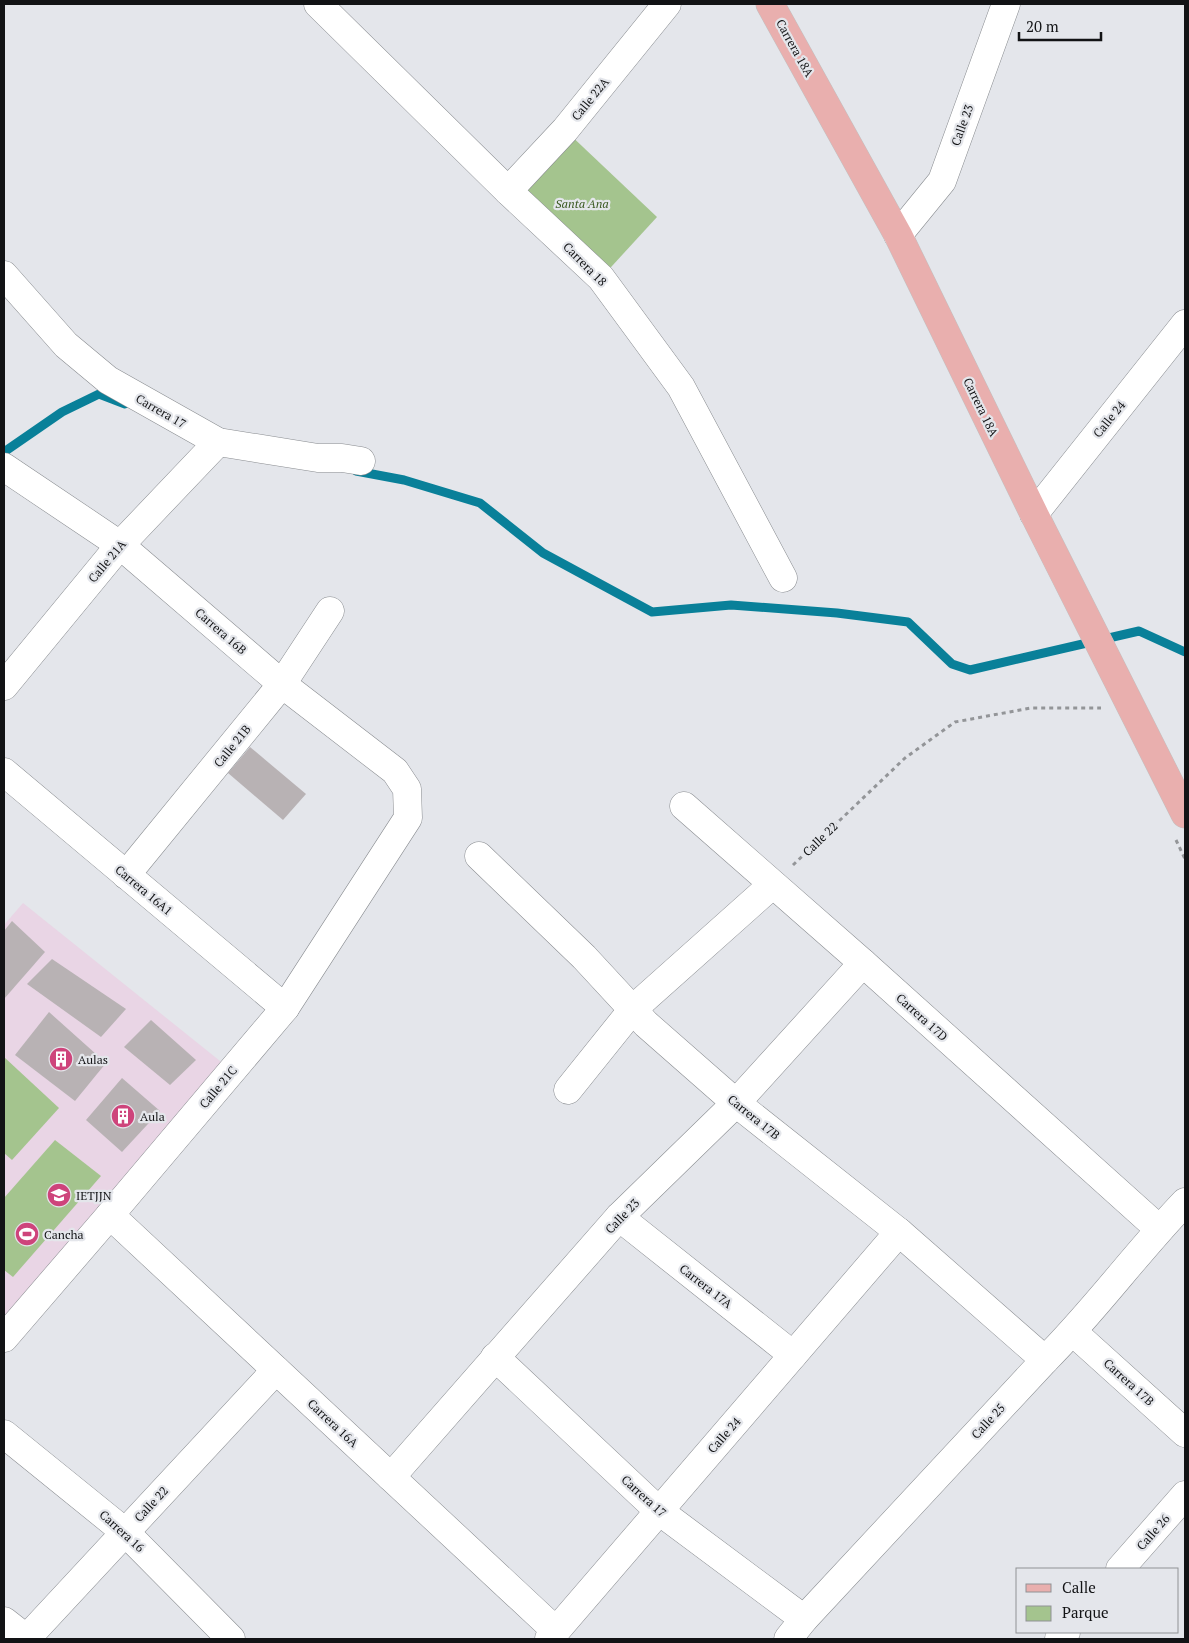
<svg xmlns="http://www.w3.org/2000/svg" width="1189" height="1643" viewBox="0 0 1189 1643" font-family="'PT Serif',serif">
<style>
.education{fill:#e9d5e5}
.green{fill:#a4c48e}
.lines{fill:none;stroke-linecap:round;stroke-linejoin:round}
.stream{stroke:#098099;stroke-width:9}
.building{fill:#b8b2b4}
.minor-casing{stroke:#898c90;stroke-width:29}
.major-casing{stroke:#c1c2c2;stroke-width:29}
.path{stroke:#939598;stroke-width:3;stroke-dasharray:4 4;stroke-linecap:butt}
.minor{stroke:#fff;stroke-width:28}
.major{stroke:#e9afae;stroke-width:28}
.labels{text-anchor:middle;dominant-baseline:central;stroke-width:4.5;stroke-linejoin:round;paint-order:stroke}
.street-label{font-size:12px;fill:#121315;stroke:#e4e6eb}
.park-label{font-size:12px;font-style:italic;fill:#36561c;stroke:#e4e6eb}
.poi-label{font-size:12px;fill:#121315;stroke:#e4e6eb;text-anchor:start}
</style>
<rect width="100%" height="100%" fill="#e4e6eb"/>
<polygon class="education" points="23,903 225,1065 4,1325 4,925"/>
<g class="green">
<polygon points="565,130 657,217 601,278 508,191"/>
<polygon points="4,1057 59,1108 12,1160 4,1153"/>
<polygon points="55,1140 101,1176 13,1277 4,1270 4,1198"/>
</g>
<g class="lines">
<g class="stream">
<polyline points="4,452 62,412 99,394 125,404"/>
<polyline points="356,471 404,480 480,503 543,553 652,612 731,605 837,613 908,622 952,664 970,670 1139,631 1185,652"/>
</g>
</g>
<g class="building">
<polygon points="250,747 306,794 283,820 228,773"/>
<polygon points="12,921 45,952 4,999 4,931"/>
<polygon points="52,959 126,1009 101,1037 27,984"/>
<polygon points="49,1012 106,1063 75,1101 15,1055"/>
<polygon points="151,1020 196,1060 170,1085 124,1047"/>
<polygon points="122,1078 160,1111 122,1152 86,1120"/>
</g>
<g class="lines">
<g class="minor-casing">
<g id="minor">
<polyline points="318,4 508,191 601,278 681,387 783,578"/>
<polyline points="508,191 565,130 667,4"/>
<polyline points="898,235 942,181 1006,4"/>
<polyline points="4,275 66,345 108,380 218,442 318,458 342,458 361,461"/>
<polyline points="4,467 120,545 282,684 395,771 407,789 408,818 285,1008 110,1215 4,1338"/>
<polyline points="1034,514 1185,324"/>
<polyline points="4,686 120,545 218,442"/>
<polyline points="4,772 285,1008"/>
<polyline points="684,806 863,963 1159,1229"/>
<polyline points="479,856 584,957 646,1024 736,1103 899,1232 1045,1360"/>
<polyline points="126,875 282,684 330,611"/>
<polyline points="568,1090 633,1009 772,885"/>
<polyline points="110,1215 556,1631"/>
<polyline points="619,1217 793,1355"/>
<polyline points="1073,1332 1185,1433"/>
<polyline points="495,1357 659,1511 804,1619"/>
<polyline points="4,1434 125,1532 231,1639"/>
<polyline points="391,1477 619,1217 736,1103 863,963"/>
<polyline points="1120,1569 1185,1495"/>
<polyline points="4,1621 27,1639"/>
<polyline points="26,1639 276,1370"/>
<polyline points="549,1639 899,1232"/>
<path d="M 788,1639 L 804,1619 L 1045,1360 C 1095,1310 1136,1253 1185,1202"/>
<polyline points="1059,1639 1066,1632"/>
</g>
</g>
<g class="major-casing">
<polyline id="major" points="770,4 898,235 1034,514 1185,814"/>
</g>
<g class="path">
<polyline points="1176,840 1185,859"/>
<polyline points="793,865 905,758 955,722 1031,708 1101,708"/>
</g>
<use href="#minor" class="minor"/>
<use href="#major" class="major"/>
</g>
<defs>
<g id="building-disc" transform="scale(1.25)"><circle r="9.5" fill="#ce447b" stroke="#e4e6eb"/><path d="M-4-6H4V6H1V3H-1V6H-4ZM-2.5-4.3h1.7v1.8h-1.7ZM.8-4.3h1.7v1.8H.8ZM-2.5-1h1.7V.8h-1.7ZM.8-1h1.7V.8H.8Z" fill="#fff"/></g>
<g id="school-disc" transform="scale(1.25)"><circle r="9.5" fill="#ce447b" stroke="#e4e6eb"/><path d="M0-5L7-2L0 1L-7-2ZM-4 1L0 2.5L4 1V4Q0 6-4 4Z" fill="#fff"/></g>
<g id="stadium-disc" transform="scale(1.25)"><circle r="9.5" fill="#ce447b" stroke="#e4e6eb"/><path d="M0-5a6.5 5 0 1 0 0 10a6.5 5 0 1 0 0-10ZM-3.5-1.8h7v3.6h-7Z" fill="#fff"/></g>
</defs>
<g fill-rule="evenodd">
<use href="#building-disc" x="61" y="1059"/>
<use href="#building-disc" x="123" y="1116"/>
<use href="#school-disc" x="59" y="1195"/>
<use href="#stadium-disc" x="27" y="1234"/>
</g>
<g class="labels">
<g class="street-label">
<text transform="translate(795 48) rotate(61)">Carrera 18A</text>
<text transform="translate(590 99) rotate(-51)">Calle 22A</text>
<text transform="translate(962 125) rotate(-70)">Calle 23</text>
<text transform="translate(585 264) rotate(45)">Carrera 18</text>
<text transform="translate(981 407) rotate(64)">Carrera 18A</text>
<text transform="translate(161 411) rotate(30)">Carrera 17</text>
<text transform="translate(1109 419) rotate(-51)">Calle 24</text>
<text transform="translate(107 561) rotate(-50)">Calle 21A</text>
<text transform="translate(221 631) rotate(41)">Carrera 16B</text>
<text transform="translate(232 746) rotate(-51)">Calle 21B</text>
<text transform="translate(820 839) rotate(-44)">Calle 22</text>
<text transform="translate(144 890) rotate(40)">Carrera 16A1</text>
<text transform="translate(922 1017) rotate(42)">Carrera 17D</text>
<text transform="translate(218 1087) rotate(-50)">Calle 21C</text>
<text transform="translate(754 1117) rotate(39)">Carrera 17B</text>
<text transform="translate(622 1216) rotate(-46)">Calle 23</text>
<text transform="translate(706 1286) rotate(38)">Carrera 17A</text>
<text transform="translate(1129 1382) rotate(42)">Carrera 17B</text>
<text transform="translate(988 1421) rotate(-47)">Calle 25</text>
<text transform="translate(333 1423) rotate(43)">Carrera 16A</text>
<text transform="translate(724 1435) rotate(-49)">Calle 24</text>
<text transform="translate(644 1496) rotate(42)">Carrera 17</text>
<text transform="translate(151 1504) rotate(-47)">Calle 22</text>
<text transform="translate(122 1531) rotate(42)">Carrera 16</text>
<text transform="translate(1153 1532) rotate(-49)">Calle 26</text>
</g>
<g class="park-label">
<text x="582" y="203">Santa Ana</text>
</g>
<g class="poi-label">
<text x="78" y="1059">Aulas</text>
<text x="140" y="1116">Aula</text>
<text x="76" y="1195">IETJJN</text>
<text x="44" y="1234">Cancha</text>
</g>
</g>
<rect width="1189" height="1643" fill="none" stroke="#121315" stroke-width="10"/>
<rect x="1016" y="1568" width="162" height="65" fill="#e4e6eb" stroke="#909295"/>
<rect x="1026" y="1584" width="25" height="8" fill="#e9afae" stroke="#909295"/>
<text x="1062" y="1593" font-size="15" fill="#121315">Calle</text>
<rect x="1026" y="1606" width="25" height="15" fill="#a4c48e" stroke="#909295"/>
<text x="1062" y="1618" font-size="15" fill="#121315">Parque</text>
<path d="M1019 32v8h82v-8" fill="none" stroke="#121315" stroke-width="2.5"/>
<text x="1026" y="32" font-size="15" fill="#121315" stroke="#e4e6eb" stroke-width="4" paint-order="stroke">20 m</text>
</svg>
